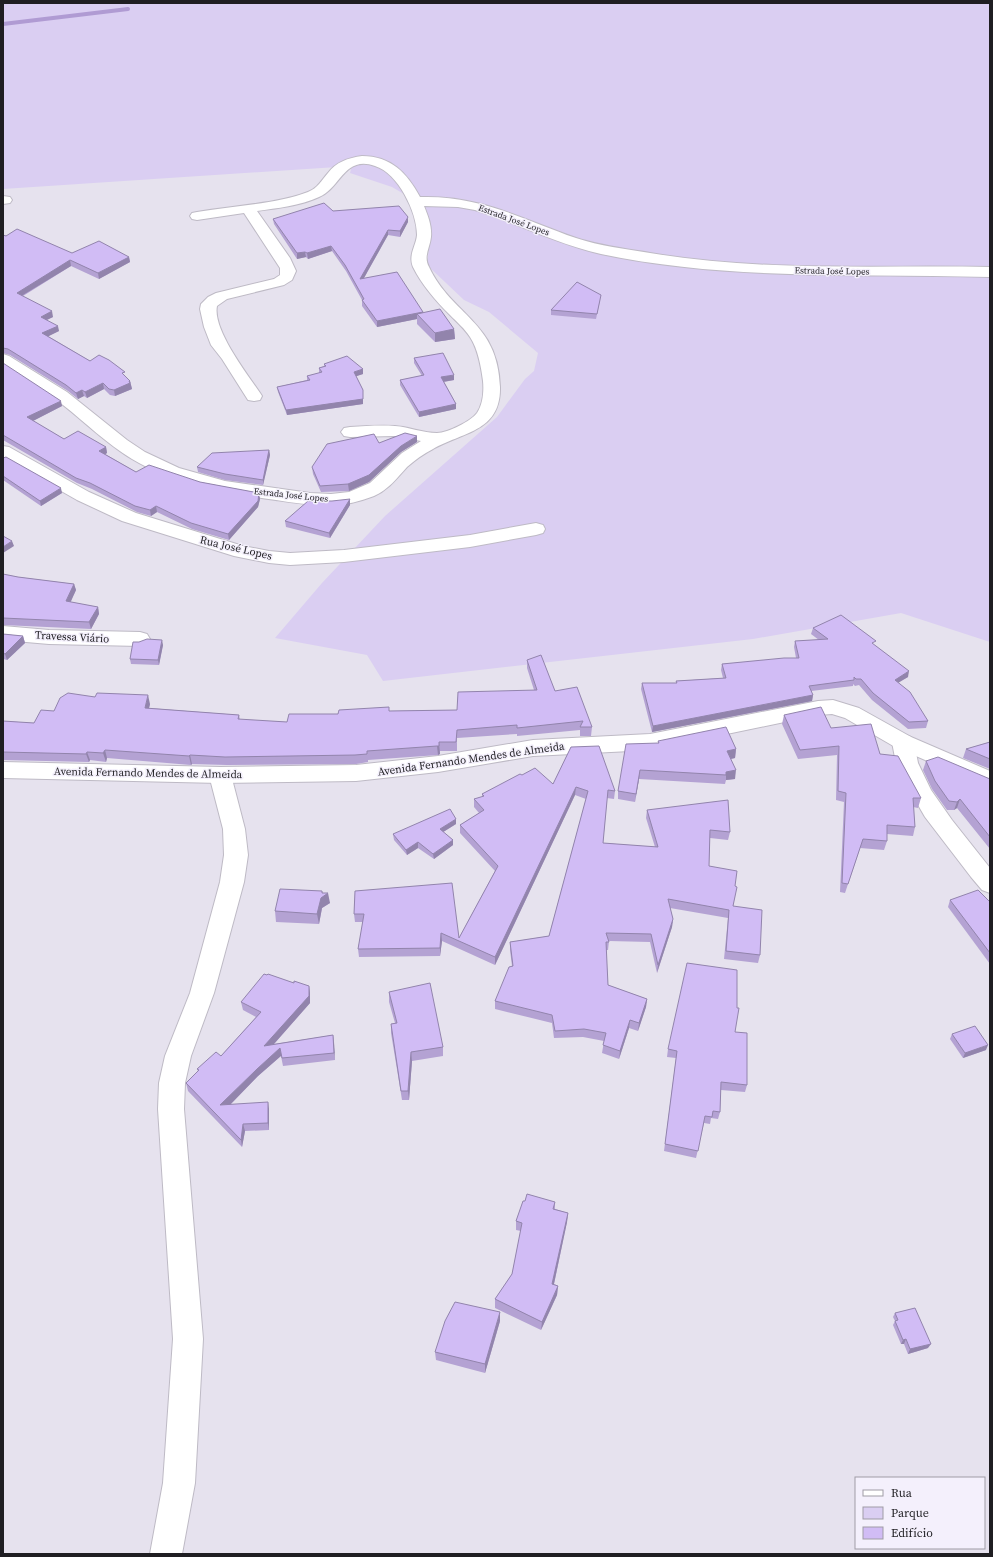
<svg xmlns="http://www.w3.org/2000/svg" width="993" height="1557" viewBox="0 0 993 1557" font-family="'Source Serif 4',serif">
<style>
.green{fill:#dacef2}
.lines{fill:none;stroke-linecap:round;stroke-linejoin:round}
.stream{stroke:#b09bd3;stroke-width:4}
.street-casing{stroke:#bebac5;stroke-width:2}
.secondary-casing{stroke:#bebac5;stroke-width:2}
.street{fill:#fff;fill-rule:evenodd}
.secondary{fill:#fff;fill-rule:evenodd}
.wall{fill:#b4a2d3}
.shaded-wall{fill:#9284ac}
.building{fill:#d1bcf5;stroke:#9284ac}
.labels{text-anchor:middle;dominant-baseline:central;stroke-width:3;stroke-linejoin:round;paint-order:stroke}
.far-street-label{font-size:9px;fill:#1f1e22;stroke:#f4f0fc}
.street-label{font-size:11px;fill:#1f1e22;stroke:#f4f0fc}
</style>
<rect width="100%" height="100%" fill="#e6e2ee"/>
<polygon class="green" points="3,3 990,3 990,642 901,613 753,639 383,681 367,655 275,638 322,583 385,516 497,417 525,379 534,371 538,353 489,312 464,300 427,265 430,239 421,204 392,187 350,173 352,166 3,189"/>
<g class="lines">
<polyline class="stream" points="3,24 128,9"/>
<g class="street-casing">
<g id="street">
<path d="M 362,156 C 391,156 407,173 420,197 C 480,195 521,219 576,238 C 600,246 625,249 650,253 C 762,272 877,265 990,267 L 990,277 C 860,273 729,281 601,254 C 557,244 517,223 475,210 L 458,207 L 424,206 C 428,216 432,226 431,237 C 430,248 423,256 429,267 C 452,316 498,321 500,387 C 501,432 462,432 433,449 C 423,454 415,460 407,467 C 397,478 388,490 374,496 C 361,501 346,505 332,505 C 313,506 295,503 276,500 C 227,493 175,485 132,459 C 107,444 86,423 63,405 C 44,390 23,379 3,366 L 3,354 L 9,356 L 67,392 L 127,440 L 145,452 L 179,468 L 225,481 L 310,493 L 331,494 L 349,492 L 370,483 L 402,453 L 421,441 L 395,436 L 350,437 L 344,436 L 341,432 L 344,428 L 350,427 C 365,426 381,425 395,426 C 409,427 423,433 437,433 C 448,433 471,421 477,413 C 483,404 484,391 483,381 C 481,366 478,349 470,337 C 465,329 457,322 450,315 C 436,301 422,285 413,267 C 408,255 416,246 417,235 C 417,212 398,173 375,166 C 344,155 340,189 319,197 C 300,206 277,208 257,211 L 290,258 L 296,271 L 292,280 L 284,285 L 227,299 L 217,306 C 212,330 249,376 262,396 L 260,400 L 254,401 L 248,400 L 222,359 L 211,345 L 204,327 L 200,309 L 201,304 L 208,297 L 216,293 L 274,279 L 280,275 L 280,268 L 244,213 L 197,220 L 192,219 L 190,216 L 192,213 L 197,212 C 230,206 278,204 308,192 C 318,188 321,181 328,173 C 336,162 348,158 362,156 Z"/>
<polygon points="3,196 10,197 12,200 10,203 3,204"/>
<polygon points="3,446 9,447 89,492 136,513 243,546 269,551 290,553 344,550 470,535 536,523 543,525 545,529 543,533 536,535 470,547 344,562 290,565 269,563 234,556 122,521 77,500 3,458"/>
<polygon points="3,626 49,630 140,632 147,634 150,639 147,644 140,646 49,644 3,640"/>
<polygon points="903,734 911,737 914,742 918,763 931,790 952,820 990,868 990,893 982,890 971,877 925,817 903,779 896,763 892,742 895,737"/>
<polygon points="220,767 228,769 231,775 245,829 248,855 244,882 214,993 191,1056 185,1083 184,1109 203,1339 195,1483 182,1554 150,1554 163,1483 173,1339 158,1109 159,1083 165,1056 190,993 220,882 224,855 223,829 209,775 212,769"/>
</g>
</g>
<g class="secondary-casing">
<polygon id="secondary" points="833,700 859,708 911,737 990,771 990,788 895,747 845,718 832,714 818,715 650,750 533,756 438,772 356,781 220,783 3,778 3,762 220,767 356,765 438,756 533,740 650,734 818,701"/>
</g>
<use href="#street" class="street"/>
<use href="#secondary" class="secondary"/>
</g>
<g class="wall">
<polygon points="333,211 408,222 400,237 388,235 364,278 423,312 423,313 454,329 455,339 435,342 417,324 417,319 377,327 362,306 362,300 346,271 332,251 308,259 306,257 297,259 274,224 273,219"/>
<polygon points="3,235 72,253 129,257 130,262 99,279 71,266 23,296 53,317 47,320 59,331 48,336 90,361 125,376 130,381 132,389 115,396 110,395 104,389 87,398 84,396 78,399 68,391 10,355 3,353"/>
<polygon points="600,300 596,319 551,315 551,310"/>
<polygon points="414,358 454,380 444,382 456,404 456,409 419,417 400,385 400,380 422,376 414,363"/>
<polygon points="3,363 62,406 33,421 64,439 106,447 107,453 105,454 136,472 200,482 259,493 260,499 258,507 229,540 192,529 157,512 151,516 137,512 92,489 77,483 3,440"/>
<polygon points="324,364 363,374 356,376 363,390 363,404 287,415 278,392 277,387 307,380 307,376 319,373 319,368 324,366"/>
<polygon points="417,442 401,452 369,482 349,491 321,492 313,474 312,467 379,443"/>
<polygon points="269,450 270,455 263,485 225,480 198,472 197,467"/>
<polygon points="3,458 62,493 41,506 3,480"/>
<polygon points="350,499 350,505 330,538 286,527 285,521"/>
<polygon points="3,574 18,577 74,584 76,590 70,602 98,607 99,614 91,629 3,625"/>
<polygon points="813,628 875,646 908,677 898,682 928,721 926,728 908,729 872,700 859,685 855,686 853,684 853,686 811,691 813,695 812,701 652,732 641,689 642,683 676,683 676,681 723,678 721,670 722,664 796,658 794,647 795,641 819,640 811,634"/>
<polygon points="3,634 23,636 25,643 7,660 3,659"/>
<polygon points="139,642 163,645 159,665 131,664 130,659"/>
<polygon points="527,660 555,691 592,727 591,736 580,736 580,730 517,736 517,734 457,738 457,751 440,751 440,754 438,755 368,760 368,762 356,764 227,765 192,764 191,765 107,758 106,762 90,760 89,762 3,760 3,721 34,723 54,711 150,704 149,708 239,715 240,720 287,722 338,714 389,707 389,711 457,710 534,690 527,668"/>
<polygon points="784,715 831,728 880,754 921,798 918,808 913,807 915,827 913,836 887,834 887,841 884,850 860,848 845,893 840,892 844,802 836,800 837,755 798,759 782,724"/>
<polygon points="658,741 736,749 735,758 731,759 735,779 726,780 725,784 639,779 635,802 618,799 618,791 658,743"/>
<polygon points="990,742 990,769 963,758 966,749"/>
<polygon points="571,747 615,791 614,799 607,798 603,843 655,847 646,818 647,810 730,832 728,840 710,838 709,866 735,886 735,895 733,906 760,955 758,963 724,959 728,918 670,908 673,919 672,927 657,973 650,942 609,941 608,950 606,950 608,985 647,999 646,1007 638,1031 629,1028 619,1059 602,1053 604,1041 583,1037 554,1038 552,1023 495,1009 495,1001 512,966 510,950 510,942 549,936 586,799 575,795 495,965 442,941 440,956 359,957 358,949 363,922 355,922 354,914 355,891 459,938 495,871 460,833 460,825 479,813 474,807 474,799 482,797 482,794 522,775 553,784"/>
<polygon points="926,761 990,779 990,849 957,808 954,810 947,810 932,789 923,770"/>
<polygon points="456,824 443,832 453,840 453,845 434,859 418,848 407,855 394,840 393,834"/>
<polygon points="322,891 322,893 330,903 322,908 319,924 276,922 275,911"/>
<polygon points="950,900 990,902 990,964 948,907"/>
<polygon points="267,975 294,983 309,986 310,994 310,1003 274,1044 333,1035 335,1060 283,1066 281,1056 258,1076 230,1105 269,1109 269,1130 245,1131 242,1147 188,1091 186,1083 198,1071 197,1069 221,1056 256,1017 243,1010 241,1002"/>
<polygon points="389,992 443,1047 443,1056 412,1061 409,1100 402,1100 391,1033 391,1024 395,1023 389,1002"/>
<polygon points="735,1032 747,1085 745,1092 721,1090 720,1112 718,1119 711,1118 710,1124 704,1123 696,1158 664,1151 676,1058 667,1057 668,1049"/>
<polygon points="952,1034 986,1050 963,1058 950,1039"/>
<polygon points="525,1201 555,1202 555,1209 568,1213 567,1222 554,1284 558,1286 557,1295 541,1330 495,1308 495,1299 512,1274 521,1231 516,1230 516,1221"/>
<polygon points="895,1313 928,1348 908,1354 904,1344 901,1344 893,1325 895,1321 893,1317"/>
<polygon points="500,1321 485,1373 436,1360 435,1352"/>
</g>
<g class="shaded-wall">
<polygon points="408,217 408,222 400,237 400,231"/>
<polygon points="388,230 388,235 360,285 360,279"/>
<polygon points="331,246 332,251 308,259 307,253"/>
<polygon points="305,252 306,257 297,259 297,253"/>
<polygon points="129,257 130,262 99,279 98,273"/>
<polygon points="70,260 71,266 18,298 17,293"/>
<polygon points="52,311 53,317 42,322 41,317"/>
<polygon points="423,312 424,317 417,314 417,319 377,327 377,321"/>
<polygon points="58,326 59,331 43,339 42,333"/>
<polygon points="454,329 455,339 435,342 435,333"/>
<polygon points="363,369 363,374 354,377 354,372"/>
<polygon points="454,375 454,380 442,382 441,377"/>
<polygon points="130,381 132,389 115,396 114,390"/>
<polygon points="103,383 104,389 87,398 85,392"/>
<polygon points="82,390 84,396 78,399 76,393"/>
<polygon points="363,390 363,404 287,415 286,410"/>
<polygon points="61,401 62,406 29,423 27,417"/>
<polygon points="456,404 456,409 419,417 419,412"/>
<polygon points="417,436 417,442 401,452 369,482 349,491 348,484 401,446"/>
<polygon points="106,447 107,453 101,457 99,451"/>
<polygon points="269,450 270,455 263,485 263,480"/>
<polygon points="61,488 62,493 41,506 40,501"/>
<polygon points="259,493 260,499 258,507 229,540 228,534"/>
<polygon points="350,499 350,505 330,538 329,533"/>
<polygon points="156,506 157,512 151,516 150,510"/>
<polygon points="12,541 14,546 3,553 3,547"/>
<polygon points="74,584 76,590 68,608 66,601"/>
<polygon points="98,607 99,614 91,629 89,622"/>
<polygon points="23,636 25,643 7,660 5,654"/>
<polygon points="162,640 163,645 159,665 158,660"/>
<polygon points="909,671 908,677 893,686 895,680"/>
<polygon points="148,695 150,704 147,716 145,708"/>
<polygon points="813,695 812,701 652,732 653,726"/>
<polygon points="439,742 440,754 438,755 437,746"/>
<polygon points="736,749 735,758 725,760 727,751"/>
<polygon points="105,750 107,758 106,762 103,753"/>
<polygon points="87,752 90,760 89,762 86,754"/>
<polygon points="190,755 192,764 191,765 189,756"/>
<polygon points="640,770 639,779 635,802 636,794"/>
<polygon points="736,770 735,779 726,780 726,772"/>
<polygon points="576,787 575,795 495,965 495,957"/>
<polygon points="960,799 957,808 954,810 957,802"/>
<polygon points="456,819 456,824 440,834 440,829"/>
<polygon points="453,840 453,845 434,859 433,854"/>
<polygon points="418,842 418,848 407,855 406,850"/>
<polygon points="322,891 323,896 328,893 330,903 322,908 319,924 317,914"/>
<polygon points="673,919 672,927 657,973 658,965"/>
<polygon points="441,933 442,941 440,956 440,948"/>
<polygon points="309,986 310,994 310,1003 266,1053 264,1046"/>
<polygon points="647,999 646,1007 638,1031 639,1023"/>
<polygon points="630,1020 629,1028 619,1059 620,1051"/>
<polygon points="333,1035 334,1042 335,1060 334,1053"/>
<polygon points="988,1045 986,1050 963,1058 965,1053"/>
<polygon points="280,1048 282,1055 258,1076 222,1113 220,1105 257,1069"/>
<polygon points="411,1052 412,1061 409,1100 408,1091"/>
<polygon points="268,1102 269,1109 269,1130 268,1123"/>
<polygon points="243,1124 245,1131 242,1147 241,1140"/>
<polygon points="568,1213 567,1222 552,1293 552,1284"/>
<polygon points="558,1286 557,1295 541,1330 542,1322"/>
<polygon points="500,1312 500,1321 485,1373 485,1364"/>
<polygon points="906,1339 904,1344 901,1344 903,1340"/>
<polygon points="931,1344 928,1348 908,1354 910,1349"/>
</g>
<g class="building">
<polygon points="324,203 333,211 399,206 408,217 400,231 388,230 360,279 397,272 423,312 377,321 362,300 364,299 345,265 331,246 307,253 305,252 297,253 273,219"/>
<polygon points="17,229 72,253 99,241 129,257 98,273 70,260 17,293 52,311 41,317 58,326 42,333 90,361 99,355 109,360 125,372 122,373 130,381 129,381 130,383 114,390 109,389 103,383 85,392 82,390 76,393 66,385 8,349 3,348 3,235 6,236"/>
<polygon points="577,282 601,295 597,314 551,310"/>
<polygon points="440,309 454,329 435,333 417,314"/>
<polygon points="443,353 454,375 441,377 456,404 419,412 400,380 424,375 414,358"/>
<polygon points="347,356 363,369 354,372 363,390 363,399 286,410 277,387 310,380 307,376 322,372 319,368 326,366 324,364"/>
<polygon points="3,363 61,401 27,417 64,439 78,431 106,447 99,451 136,472 149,465 200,482 259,493 258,501 228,534 191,523 156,506 150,510 135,506 90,483 76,478 3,435"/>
<polygon points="405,433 417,436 401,446 369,475 348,484 320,486 312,467 327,444 374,434 379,443"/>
<polygon points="269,450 263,480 225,474 197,467 212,453"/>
<polygon points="6,457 61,488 40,501 3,476 3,458"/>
<polygon points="350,499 329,533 285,521 308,501 332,501"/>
<polygon points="3,536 12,541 3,547"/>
<polygon points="3,574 18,577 74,584 66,601 98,607 89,622 3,618"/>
<polygon points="841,615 876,641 872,643 909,671 895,680 910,692 928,721 909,722 873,693 861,679 856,679 854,677 854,680 809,686 813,695 653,726 642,683 677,683 676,681 726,678 722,664 784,658 799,658 795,641 828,639 813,628"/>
<polygon points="3,634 23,636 5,654 3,653"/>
<polygon points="147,639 162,640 158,660 130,659 133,642 139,642"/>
<polygon points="541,655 555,691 577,687 592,727 580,727 583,721 517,728 517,725 457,730 456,742 439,742 439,746 437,746 367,751 367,754 355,755 225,757 190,755 189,756 105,750 103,753 87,752 86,754 3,752 3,721 34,723 41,710 54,711 60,698 68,693 95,697 97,693 148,695 145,708 239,715 238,719 287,722 289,714 338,714 339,710 389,707 389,711 457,710 458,692 537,690 527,660"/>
<polygon points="821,707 831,728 871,724 880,754 898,756 921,798 913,798 915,827 887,825 887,841 863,839 848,884 842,883 846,793 838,791 839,746 800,750 784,715"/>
<polygon points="726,727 736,749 727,751 736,770 726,772 726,775 640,770 636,794 618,791 626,744 659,743 658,741"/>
<polygon points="990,742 990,759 966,749"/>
<polygon points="599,746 615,791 608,790 603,843 658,847 647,810 728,800 730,832 710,830 709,866 737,871 735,886 737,887 733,906 762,910 760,955 726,951 729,910 668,899 673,919 658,965 651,934 606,933 609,942 606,942 608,985 647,999 639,1023 630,1020 620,1051 603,1045 606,1033 584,1029 555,1031 552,1015 495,1001 509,967 513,966 510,942 549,936 588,791 576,787 495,957 441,933 440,948 358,949 364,914 354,914 355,891 452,883 459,938 498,866 460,825 484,810 474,799 484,796 482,794 520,774 522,775 535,768 553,784 571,747"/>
<polygon points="938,757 990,779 990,837 960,799 957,802 949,801 935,781 926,761"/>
<polygon points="450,809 456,819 440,829 453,840 433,854 418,842 406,850 393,834"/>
<polygon points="280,889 322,891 322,893 328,893 321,898 317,914 275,911"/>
<polygon points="978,890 990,902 990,953 950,900"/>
<polygon points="687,963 737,970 737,1008 739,1008 735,1032 747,1033 747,1085 721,1082 720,1112 713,1111 712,1117 705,1116 698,1151 665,1144 677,1051 668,1049"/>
<polygon points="264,974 267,975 268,974 294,983 294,981 309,986 309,996 264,1046 333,1035 334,1053 282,1058 280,1048 257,1069 220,1105 268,1102 268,1123 243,1124 241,1140 186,1083 199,1070 197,1069 216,1052 221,1056 261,1012 241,1002"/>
<polygon points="430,983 443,1047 411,1052 408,1091 401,1091 391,1024 397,1023 389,992"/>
<polygon points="975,1026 988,1045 965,1053 952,1034"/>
<polygon points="527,1194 555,1202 553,1209 568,1213 552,1284 558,1286 542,1322 495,1299 512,1274 522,1223 516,1221 523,1201 525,1201"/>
<polygon points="455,1302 500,1312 485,1364 435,1352 445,1321"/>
<polygon points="915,1308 931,1344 910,1349 906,1339 903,1340 895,1321 898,1320 895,1313"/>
</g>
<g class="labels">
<g class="far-street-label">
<text transform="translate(514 220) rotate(20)">Estrada José Lopes</text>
<text transform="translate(832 271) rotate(1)">Estrada José Lopes</text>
<text transform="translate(291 495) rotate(6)">Estrada José Lopes</text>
</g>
<g class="street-label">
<text transform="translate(236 548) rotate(13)">Rua José Lopes</text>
<text transform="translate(72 637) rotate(3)">Travessa Viário</text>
<text transform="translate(471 759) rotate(-8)">Avenida Fernando Mendes de Almeida</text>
<text transform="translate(148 773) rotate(1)">Avenida Fernando Mendes de Almeida</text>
</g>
</g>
<rect width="993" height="1557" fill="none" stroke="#1f1e22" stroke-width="8"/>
<rect x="855" y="1477" width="130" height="72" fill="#f4f0fc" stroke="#9f9ca5"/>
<rect x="863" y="1490" width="20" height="6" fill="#ffffff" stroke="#9f9ca5"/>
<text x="891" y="1497" font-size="12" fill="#1f1e22">Rua</text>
<rect x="863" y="1507" width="20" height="12" fill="#dacef2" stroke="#9f9ca5"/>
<text x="891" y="1517" font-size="12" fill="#1f1e22">Parque</text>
<rect x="863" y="1527" width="20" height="12" fill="#d1bcf5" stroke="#9f9ca5"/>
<text x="891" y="1537" font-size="12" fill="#1f1e22">Edifício</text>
</svg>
